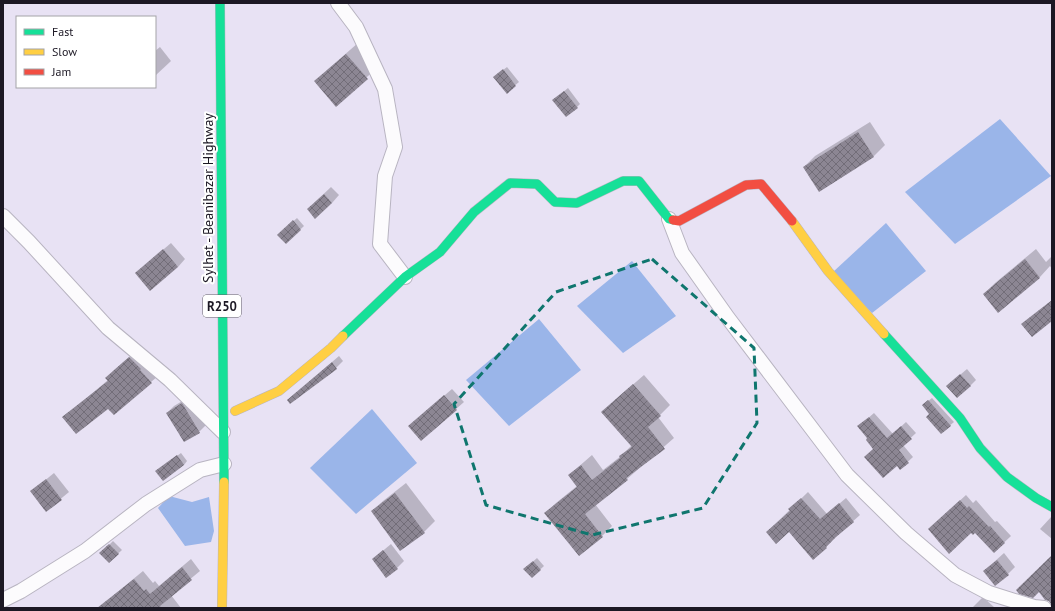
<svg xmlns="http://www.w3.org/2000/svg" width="1055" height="611" viewBox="0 0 1055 611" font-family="'PT Sans',sans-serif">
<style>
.water{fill:#9ab5e9}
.shadow{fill:#0003}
.building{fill:url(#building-cross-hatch)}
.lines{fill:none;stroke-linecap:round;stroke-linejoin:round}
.street-casing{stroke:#b8b4c1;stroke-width:16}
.fast-casing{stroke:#b8b4c1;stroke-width:10}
.slow-casing{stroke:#b8b4c1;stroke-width:10}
.jam-casing{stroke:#b8b4c1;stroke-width:10}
.street{stroke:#fcfbfd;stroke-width:14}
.fast{stroke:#16e098;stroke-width:9}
.slow{stroke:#ffcf43;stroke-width:9}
.jam{stroke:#f24e42;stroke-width:9}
.marked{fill:none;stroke:#0f766e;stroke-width:3;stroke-dasharray:8 5;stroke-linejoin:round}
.labels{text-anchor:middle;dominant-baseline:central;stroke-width:4;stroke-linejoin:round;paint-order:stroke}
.shield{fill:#fff;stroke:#605d66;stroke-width:1}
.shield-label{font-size:13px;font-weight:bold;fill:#1c1824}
.street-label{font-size:14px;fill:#1c1824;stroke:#fff}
</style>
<defs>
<pattern id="building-cross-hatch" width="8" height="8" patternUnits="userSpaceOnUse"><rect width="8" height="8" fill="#8c8693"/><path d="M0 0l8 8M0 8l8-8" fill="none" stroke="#726d78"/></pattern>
</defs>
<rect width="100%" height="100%" fill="#e8e2f4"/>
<g class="water">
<polygon points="1000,119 1051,176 955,244 905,192"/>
<polygon points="886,223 926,271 872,313 833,272"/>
<polygon points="632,261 676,316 623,353 577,306"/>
<polygon points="539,319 581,370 509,426 466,380"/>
<polygon points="372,409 417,463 356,514 310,468"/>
<polygon points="169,496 192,502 209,497 214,531 211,542 185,546 158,508"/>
</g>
<g class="shadow">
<polygon points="358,43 378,67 336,105 327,70"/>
<polygon points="160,47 171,61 155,76 155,51"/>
<polygon points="507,67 519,82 507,92 498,74"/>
<polygon points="568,88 580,104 577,107 557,97"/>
<polygon points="870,122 885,145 874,156 820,191 804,167 815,156"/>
<polygon points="331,187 339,195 332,203 315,202"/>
<polygon points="297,218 304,226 286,243 278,235"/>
<polygon points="171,243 185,259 178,267 144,266"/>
<polygon points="1036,249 1046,262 1052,256 1052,269 1050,266 1040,277 998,311 984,294 995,283"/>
<polygon points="136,351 158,376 151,382 108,408 64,417 108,380 113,371"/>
<polygon points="339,356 343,361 336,368 288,400"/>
<polygon points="967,369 976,380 970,386 947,386"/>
<polygon points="644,375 670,405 658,417 674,438 627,479 595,504 612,526 602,536 546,513 556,503 577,486 569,475 592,455 603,470 621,456 632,445 613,402"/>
<polygon points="452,389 464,402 421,440 417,419"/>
<polygon points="189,397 206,425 199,432 167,413 174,406"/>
<polygon points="932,398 954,422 941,433 930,413 927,402"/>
<polygon points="874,413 893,434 906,422 916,433 903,445 913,457 900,469 897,465 874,449 869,438 859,426"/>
<polygon points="181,453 187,461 184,465 160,468"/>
<polygon points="54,473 69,492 46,511 32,491"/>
<polygon points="406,483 435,521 424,532 372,511 383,501"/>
<polygon points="808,492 827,514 846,498 860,515 832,540 832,541 826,547 789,531 767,532"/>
<polygon points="966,495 973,503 976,500 995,522 997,521 1011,536 994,552 975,531 929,529"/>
<polygon points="1052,516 1052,539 1040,529"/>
<polygon points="113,541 122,550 109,562 101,553"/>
<polygon points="391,544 404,561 397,568 373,559"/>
<polygon points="1004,553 1015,567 1008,574 984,571"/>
<polygon points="537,558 544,566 532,577 528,566"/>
<polygon points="191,559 200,571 171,595 181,608 111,608 106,602 115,594 143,571 153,583 155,581 159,586"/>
<polygon points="983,597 995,608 972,608"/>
</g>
<g class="building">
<polygon points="346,54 368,79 336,107 314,81"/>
<polygon points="503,69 516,86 507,94 493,77"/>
<polygon points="564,91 578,108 566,117 552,100"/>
<polygon points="858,132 874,157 819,192 803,167"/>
<polygon points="324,194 332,203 315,219 307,209"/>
<polygon points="293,220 301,230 286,244 277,235"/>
<polygon points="163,249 178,267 150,291 135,273"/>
<polygon points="1025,259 1040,278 998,313 983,294"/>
<polygon points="1052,300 1052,321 1032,337 1021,324"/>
<polygon points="129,357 141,369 140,370 152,383 114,415 108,409 76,434 62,417 108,381 105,378"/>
<polygon points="332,362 337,369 290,404 287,400"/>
<polygon points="960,374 971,386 957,398 946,386"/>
<polygon points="633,384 661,416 648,427 665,449 626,478 628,480 585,514 603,537 579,556 544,513 577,487 568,475 581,465 592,480 620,458 619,456 632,447 601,412"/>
<polygon points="444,395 457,410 421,441 408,426"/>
<polygon points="928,400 951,426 941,434 926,417 929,414 922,405"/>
<polygon points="182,403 200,433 184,442 166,413"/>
<polygon points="869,417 887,438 901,426 912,439 899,450 909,463 900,470 897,466 883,478 864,457 873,449 866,440 867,438 857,426"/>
<polygon points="177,455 184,465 163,481 155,471"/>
<polygon points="46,479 62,500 46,512 30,491"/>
<polygon points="395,493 425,533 400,551 371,511"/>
<polygon points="801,498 820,519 839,503 854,522 836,537 826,547 827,548 813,560 789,532 776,544 766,532 790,511 788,509"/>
<polygon points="960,500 967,508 969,506 989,527 990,526 1005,543 994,553 975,533 973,535 971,533 949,554 928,529"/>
<polygon points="109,544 119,554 109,563 99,553"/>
<polygon points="383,550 398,569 386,578 372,559"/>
<polygon points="1052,555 1052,606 1049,601 1045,600 1039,592 1033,598 1019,594 1016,590"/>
<polygon points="997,560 1009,575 995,586 983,571"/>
<polygon points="533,561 541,570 532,578 523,569"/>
<polygon points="182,567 192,580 160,606 161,608 97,608 134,579 144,591 146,589 150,594"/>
</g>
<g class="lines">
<g class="street-casing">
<g id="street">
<polyline points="338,3 356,27 385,89 395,147 385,176 380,244 405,277"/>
<polyline points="3,216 29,242 108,328 170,380 223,432"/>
<polyline points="669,219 682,253 728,318 847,475 906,533 955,575 989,593 1034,607 1044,608"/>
<polyline points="3,600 21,591 85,551 146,504 200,470 224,464"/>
</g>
</g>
<g class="fast-casing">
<g id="fast">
<polyline points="220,3 224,482"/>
<polyline points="884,334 960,418 980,448 1007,477 1036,498 1052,507"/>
<polyline points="343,336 405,277 440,252 474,212 510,183 537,184 555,202 577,203 623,181 639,181 669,219 673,220"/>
</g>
</g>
<g class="slow-casing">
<g id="slow">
<polyline points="792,221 828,271 884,334"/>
<polyline points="235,411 279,391 331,348 343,336"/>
<polyline points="222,608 224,482"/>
</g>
</g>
<g class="jam-casing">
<polyline id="jam" points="673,220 679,221 746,185 761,184 792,221"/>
</g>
<use href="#street" class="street"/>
<use href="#fast" class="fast"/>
<use href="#slow" class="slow"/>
<use href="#jam" class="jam"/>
</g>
<path class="marked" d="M 652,259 L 754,348 L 757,423 L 703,508 L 592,535 L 486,505 L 454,404 L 556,292 Z"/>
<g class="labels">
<rect class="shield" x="203" y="295" width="38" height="22" rx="3"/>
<g class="shield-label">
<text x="222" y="306">R250</text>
</g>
<g class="street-label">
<text transform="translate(208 198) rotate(-90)">Sylhet - Beanibazar Highway</text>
</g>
</g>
<rect width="1055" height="611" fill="none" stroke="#1c1824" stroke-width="8"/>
<rect x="16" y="16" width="140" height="72" fill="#ffffff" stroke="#a4a3a7"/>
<rect x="24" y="29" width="20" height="6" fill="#16e098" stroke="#a4a3a7"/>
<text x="52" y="36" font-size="12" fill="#1c1824">Fast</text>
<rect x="24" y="49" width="20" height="6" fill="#ffcf43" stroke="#a4a3a7"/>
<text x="52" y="56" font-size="12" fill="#1c1824">Slow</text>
<rect x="24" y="69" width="20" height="6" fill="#f24e42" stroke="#a4a3a7"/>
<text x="52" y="76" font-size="12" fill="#1c1824">Jam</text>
</svg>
